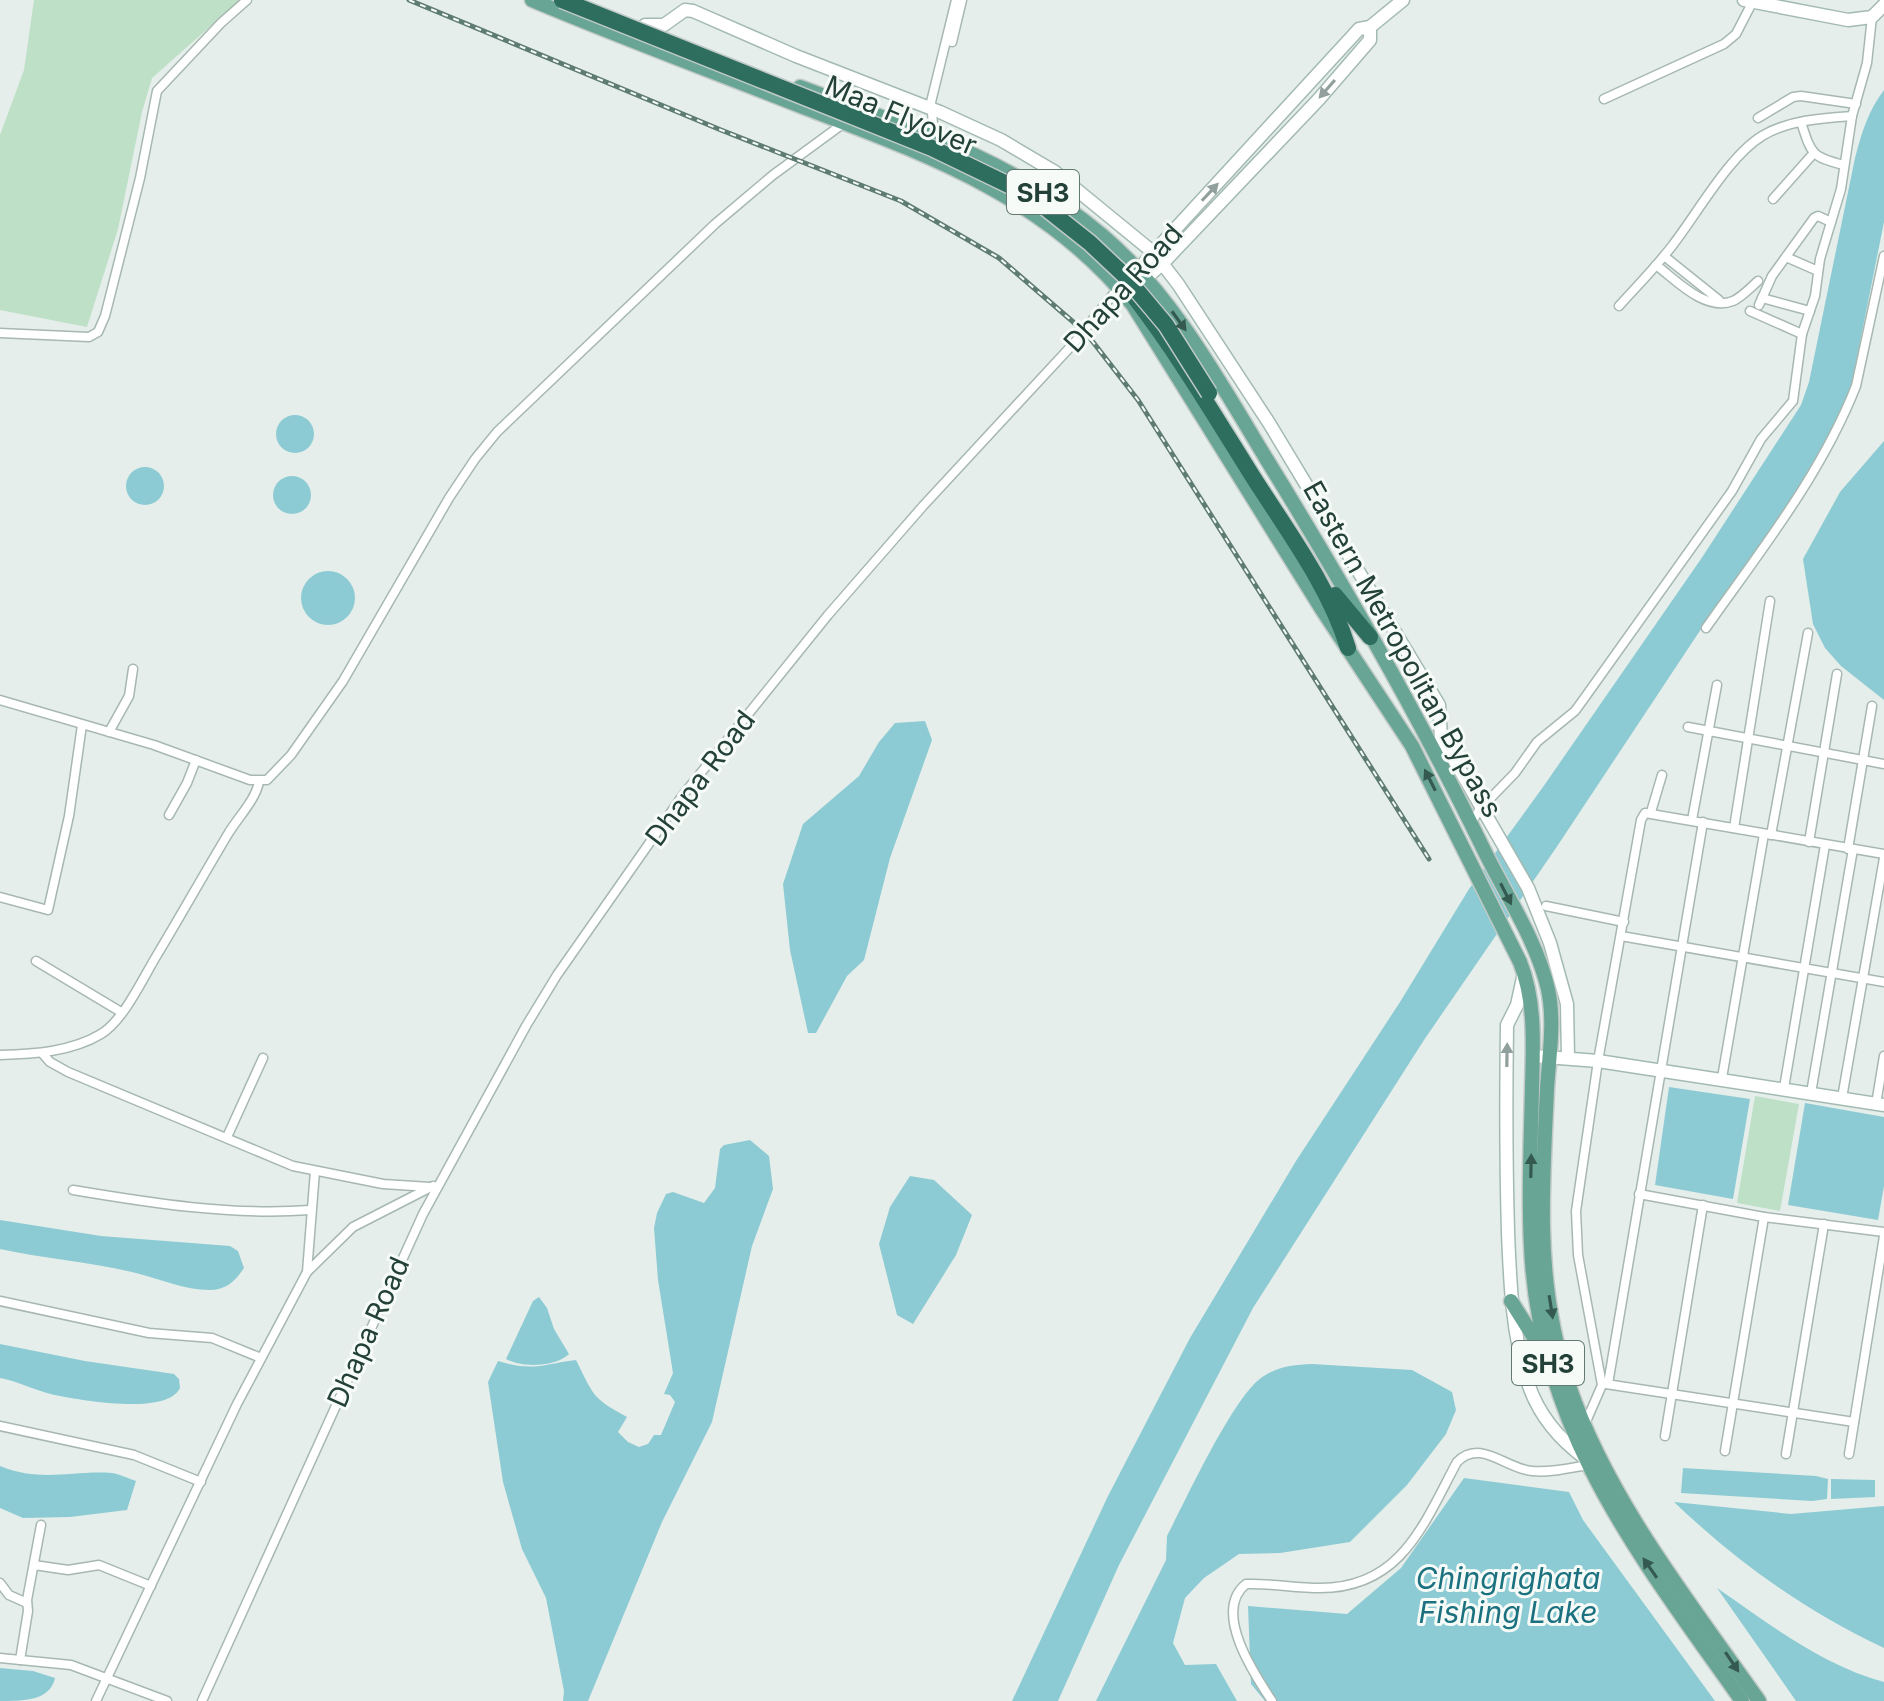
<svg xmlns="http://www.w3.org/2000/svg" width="1884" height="1701" viewBox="0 0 1884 1701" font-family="Inter,sans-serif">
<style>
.green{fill:#bee0c6}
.water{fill:#8dcbd4}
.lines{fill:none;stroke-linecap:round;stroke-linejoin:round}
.street-casing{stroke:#a7b7b1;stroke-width:11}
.secondary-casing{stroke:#a3bab2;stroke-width:15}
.primary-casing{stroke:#c1cac7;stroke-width:17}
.highway-casing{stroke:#c1cac7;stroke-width:19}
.street{stroke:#fff;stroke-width:8}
.secondary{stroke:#fff;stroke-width:12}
.primary{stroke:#69a594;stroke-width:14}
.highway{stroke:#2e6e5f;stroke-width:16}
.rail-casing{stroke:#5e7c73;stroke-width:5}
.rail{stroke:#f6fbf8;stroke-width:2;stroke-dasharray:6;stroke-linecap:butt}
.highway-bridge-casing{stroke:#c1cac7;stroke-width:19;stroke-linecap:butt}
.highway-bridge{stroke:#2e6e5f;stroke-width:16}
.oneway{fill:#91a09c}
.oneway2{fill:#345a4f}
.labels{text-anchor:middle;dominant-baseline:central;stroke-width:6;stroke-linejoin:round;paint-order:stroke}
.shield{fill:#f6fbf8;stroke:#627972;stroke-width:2}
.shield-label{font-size:26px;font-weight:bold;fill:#234138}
.street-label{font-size:28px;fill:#234138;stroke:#f6fbf8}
.water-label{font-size:30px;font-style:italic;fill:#1b717f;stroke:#f6fbf8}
</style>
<rect width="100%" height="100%" fill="#e5eeea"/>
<g class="green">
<polygon points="34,0 240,0 152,78 142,112 118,229 87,327 0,310 0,135 24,70"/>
<polygon points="1755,1096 1799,1104 1780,1211 1737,1203"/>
</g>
<g class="water">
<path d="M 1884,90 L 1884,222 L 1850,392 L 1828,440 L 1811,472 L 1713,611 L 1556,848 L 1424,1040 L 1253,1308 L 1119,1565 L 1058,1701 L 1012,1701 L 1108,1496 L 1190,1338 L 1296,1161 L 1400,1002 L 1469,889 L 1543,787 L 1703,556 L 1801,405 L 1809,382 L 1855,158 C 1862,132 1868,111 1884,90 Z"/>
<circle cx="295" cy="434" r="19"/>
<polygon points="1884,441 1884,700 1841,666 1825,648 1813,624 1803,559 1840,492"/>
<circle cx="145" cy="486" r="19"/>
<circle cx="292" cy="495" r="19"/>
<circle cx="328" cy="598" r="27"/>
<polygon points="925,721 932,740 890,858 864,960 847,976 816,1033 808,1033 790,950 783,884 803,824 859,776 879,742 895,723"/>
<polygon points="1669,1087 1750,1099 1733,1199 1655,1185"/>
<polygon points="1805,1103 1884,1117 1884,1186 1878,1220 1788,1205"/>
<path d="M 750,1140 L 769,1156 L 773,1189 L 752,1246 L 712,1422 L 662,1522 L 588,1701 L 563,1701 L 564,1691 L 546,1598 L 522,1549 L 503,1482 L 488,1382 L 498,1361 C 533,1372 543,1364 576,1360 C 594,1396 592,1398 627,1417 L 618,1432 L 628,1442 L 639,1447 L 648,1444 L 654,1435 L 661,1435 L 675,1402 L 670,1395 L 664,1394 L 673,1373 L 658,1280 L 654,1228 L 657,1213 L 666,1194 L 673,1192 L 704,1203 L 715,1188 L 720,1149 L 724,1145 Z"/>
<polygon points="910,1176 934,1180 972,1215 956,1255 913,1324 897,1315 879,1244 890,1207"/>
<path d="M 0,1220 L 101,1236 L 230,1246 L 238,1251 L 244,1268 C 235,1281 227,1290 209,1290 C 185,1290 160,1279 136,1273 C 92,1262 45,1259 0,1249 Z"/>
<path d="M 539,1297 L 547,1308 L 554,1329 L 569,1354 C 556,1367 521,1368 506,1359 L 533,1301 Z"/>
<path d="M 0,1344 L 85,1361 L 174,1374 L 179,1379 L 180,1388 C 167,1415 86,1401 60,1396 C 40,1393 21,1382 0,1378 Z"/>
<path d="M 1312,1364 L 1412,1370 L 1452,1392 L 1456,1410 L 1446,1434 L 1407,1485 L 1350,1542 L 1280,1553 L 1239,1554 L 1204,1578 L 1185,1598 L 1173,1643 L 1185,1665 L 1216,1664 L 1237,1701 L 1096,1701 L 1166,1560 L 1167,1536 C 1185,1502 1235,1392 1264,1376 C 1279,1366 1294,1365 1312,1364 Z"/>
<path d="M 0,1466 C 43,1483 71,1470 112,1473 C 120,1474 129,1479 136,1481 L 127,1510 L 70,1517 L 23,1518 L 0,1508 Z"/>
<polygon points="1683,1468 1816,1476 1828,1479 1827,1499 1812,1501 1681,1493"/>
<polygon points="1464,1478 1569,1492 1583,1520 1715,1701 1265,1701 1251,1684 1248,1606 1347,1614 1401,1568"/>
<polygon points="1831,1479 1875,1480 1875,1497 1831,1499"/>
<path d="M 1674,1502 L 1791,1514 L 1884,1506 L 1884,1648 C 1805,1611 1737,1562 1674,1502 Z"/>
<path d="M 1717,1588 C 1769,1624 1822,1665 1884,1682 L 1884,1701 L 1796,1701 Z"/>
<path d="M 0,1668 L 33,1671 L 55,1678 C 50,1701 23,1701 0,1701 Z"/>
</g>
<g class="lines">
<g class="street-casing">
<g id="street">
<polyline points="952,42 962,0"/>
<polyline points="1604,99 1724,44 1736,34 1752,3"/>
<polyline points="1758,118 1793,97 1801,96 1856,104"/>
<path d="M 1801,122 C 1811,153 1811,157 1844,165"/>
<polyline points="930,136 933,124 931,102 956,0"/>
<polyline points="1773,199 1813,154"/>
<polyline points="1664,256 1719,300"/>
<polyline points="1786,257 1818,271"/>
<path d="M 1656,265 C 1676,280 1705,312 1733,301 C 1742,297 1750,288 1758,281"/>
<polyline points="1762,298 1810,311"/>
<polyline points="1759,305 1772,276 1814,218 1818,216 1831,222"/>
<path d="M 1619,306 C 1637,286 1656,267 1672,246 C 1697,214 1729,156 1762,136 C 1788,120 1823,118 1852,116"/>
<polyline points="1750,311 1802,334"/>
<polyline points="0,333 89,337 98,332 105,316 140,178 157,91 221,23 247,0"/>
<path d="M 1706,628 C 1761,550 1821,475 1856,386 L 1884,256"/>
<polyline points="0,700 154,745 250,780 267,780 291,755 343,681 449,498 475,459 497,432 715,224 773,175 844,123"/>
<polyline points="1688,727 1884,764"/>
<polyline points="109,732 129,696 133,669"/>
<polyline points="1651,812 1662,775"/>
<polyline points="169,815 187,783 196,760"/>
<polyline points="1692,820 1717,685"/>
<polyline points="1471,823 1480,809 1515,773 1537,742 1575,711 1583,700 1732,491 1761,439 1793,401 1802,334 1815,296 1820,259 1841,189 1852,116 1867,63 1872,17"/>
<polyline points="1734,828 1770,601"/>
<polyline points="1771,835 1808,633"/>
<polyline points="1809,842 1837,674"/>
<polyline points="1848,849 1872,706"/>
<polyline points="0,897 48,910 69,816 82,725"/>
<polyline points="1546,906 1624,922"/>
<polyline points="1621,936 1884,982"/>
<polyline points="36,961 121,1012"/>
<polyline points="42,1053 50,1062 68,1072 293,1166 383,1184 430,1187"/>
<path d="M 0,1055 C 34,1054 71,1052 101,1034 C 124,1020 143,978 157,955 C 181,915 204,874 228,834 C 238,817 255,801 259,782"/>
<polyline points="1722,1078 1764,834"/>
<polyline points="1784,1088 1825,845"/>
<polyline points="1811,1093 1853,849"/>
<polyline points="1842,1098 1884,858"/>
<polyline points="1876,1104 1884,1056"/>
<polyline points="227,1137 263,1058"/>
<path d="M 73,1190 C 151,1203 232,1216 310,1210"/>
<polyline points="1639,1194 1764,1217 1884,1232"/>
<polyline points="307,1272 315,1171"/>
<polyline points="0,1301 149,1333 212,1338 261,1358"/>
<polyline points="1606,1384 1854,1422"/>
<polyline points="1608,1384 1703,822"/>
<polyline points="1585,1424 1602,1385 1578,1255 1576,1211 1598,1061 1641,820 1645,813 1884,854"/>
<polyline points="0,1426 134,1455 201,1482"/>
<polyline points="1665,1436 1703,1205"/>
<polyline points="1725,1451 1764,1217"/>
<polyline points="1786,1454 1824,1224"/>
<polyline points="1849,1454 1884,1236"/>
<polyline points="34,1565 68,1570 99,1565 151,1586"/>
<polyline points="0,1583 9,1595 27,1603"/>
<polyline points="0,1658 71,1665 167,1701"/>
<polyline points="20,1660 28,1611 27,1600 41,1525"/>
<polyline points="96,1701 237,1404 307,1272 353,1227 433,1186"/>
<polyline points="202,1701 423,1214 526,1026 557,975 683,795 828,615 923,506 1074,343 1119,287"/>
<path d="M 1272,1701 C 1254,1674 1212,1611 1246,1584 C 1270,1583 1295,1588 1320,1588 C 1402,1588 1424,1523 1457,1462 C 1480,1438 1506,1469 1532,1471 C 1550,1473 1570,1468 1588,1465"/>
</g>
</g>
<g class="secondary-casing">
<g id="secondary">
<polyline points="1744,0 1848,20 1872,17 1884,5"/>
<polyline points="645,25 664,25 685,10 693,11 796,56 940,112 1001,140 1055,172 1154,253 1178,284 1269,423 1439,705 1441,737 1528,888 1550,943 1567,1004 1568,1057"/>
<polyline points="1133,275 1359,29 1370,27 1403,0"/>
<polyline points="1138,281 1145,279 1162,264 1319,99 1370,40 1370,27"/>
<path d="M 1524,973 L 1517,1005 L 1507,1025 C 1506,1094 1506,1163 1508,1232 C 1510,1283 1512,1334 1528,1383 C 1538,1414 1560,1440 1586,1459"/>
<polyline points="1533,1056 1598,1061 1884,1105"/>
</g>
</g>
<g class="primary-casing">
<g id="primary">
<path d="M 532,0 C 620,37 709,70 798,105 C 925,154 1045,195 1133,305 L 1323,611 L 1412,746 L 1520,962 C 1536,1002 1533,1045 1532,1088 C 1531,1140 1528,1193 1531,1246 C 1539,1432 1640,1556 1742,1701"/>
<path d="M 800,87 C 908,127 1014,160 1103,236 C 1174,297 1219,381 1267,460 C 1344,585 1417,712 1481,844 C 1503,891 1536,938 1548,989 C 1555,1022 1549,1056 1547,1089 C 1545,1135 1542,1182 1543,1228 C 1544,1281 1552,1336 1569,1386 C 1608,1500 1690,1603 1759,1701"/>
<polyline points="1511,1301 1540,1347"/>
</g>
</g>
<g class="highway-casing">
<g id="highway">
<path d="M 1135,298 C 1178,354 1216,418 1253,477 C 1288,532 1329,586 1348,648"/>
<polyline points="1335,595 1370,637"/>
</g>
</g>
<use href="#street" class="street"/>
<use href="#secondary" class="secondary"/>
<use href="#primary" class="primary"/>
<use href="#highway" class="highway"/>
<g class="rail-casing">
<polyline id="rail" points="409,0 721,130 901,201 999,258 1086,333 1138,400 1429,859"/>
</g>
<use href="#rail" class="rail"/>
<g class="highway-bridge-casing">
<polyline id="highway-bridge" points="562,0 932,148 1017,189 1042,205 1090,243 1124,275 1166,325 1209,393"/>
</g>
<use href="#highway-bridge" class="highway-bridge"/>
</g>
<defs><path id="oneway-solid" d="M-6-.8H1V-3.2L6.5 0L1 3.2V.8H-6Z" transform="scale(2)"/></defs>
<g class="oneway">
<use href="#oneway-solid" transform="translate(1327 89) rotate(131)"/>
<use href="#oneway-solid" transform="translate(1210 192) rotate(-47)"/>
<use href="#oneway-solid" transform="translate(1507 1055) rotate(-89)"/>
</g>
<g class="oneway2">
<use href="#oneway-solid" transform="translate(1179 321) rotate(54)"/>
<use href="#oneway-solid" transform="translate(1430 780) rotate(-117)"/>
<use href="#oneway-solid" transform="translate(1506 894) rotate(63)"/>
<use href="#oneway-solid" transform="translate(1531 1166) rotate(-89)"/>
<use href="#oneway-solid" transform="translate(1551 1307) rotate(81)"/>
<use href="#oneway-solid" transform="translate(1650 1568) rotate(-125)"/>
<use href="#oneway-solid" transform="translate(1732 1662) rotate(56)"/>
</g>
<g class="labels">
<g class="shield">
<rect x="1007" y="170" width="72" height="44" rx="6"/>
<rect x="1512" y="1341" width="72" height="44" rx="6"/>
</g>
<g class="shield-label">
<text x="1043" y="192">SH3</text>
<text x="1548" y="1363">SH3</text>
</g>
<g class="street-label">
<text transform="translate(901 115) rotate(23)">Maa Flyover</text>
<text transform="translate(1123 288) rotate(-48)">Dhapa Road</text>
<text transform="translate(1403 649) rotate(61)">Eastern Metropolitan Bypass</text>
<text transform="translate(700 778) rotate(-53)">Dhapa Road</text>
<text transform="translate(368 1332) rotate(-66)">Dhapa Road</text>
</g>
<g class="water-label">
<text x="1508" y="1578">Chingrighata<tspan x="1508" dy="34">Fishing Lake</tspan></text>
</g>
</g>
</svg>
